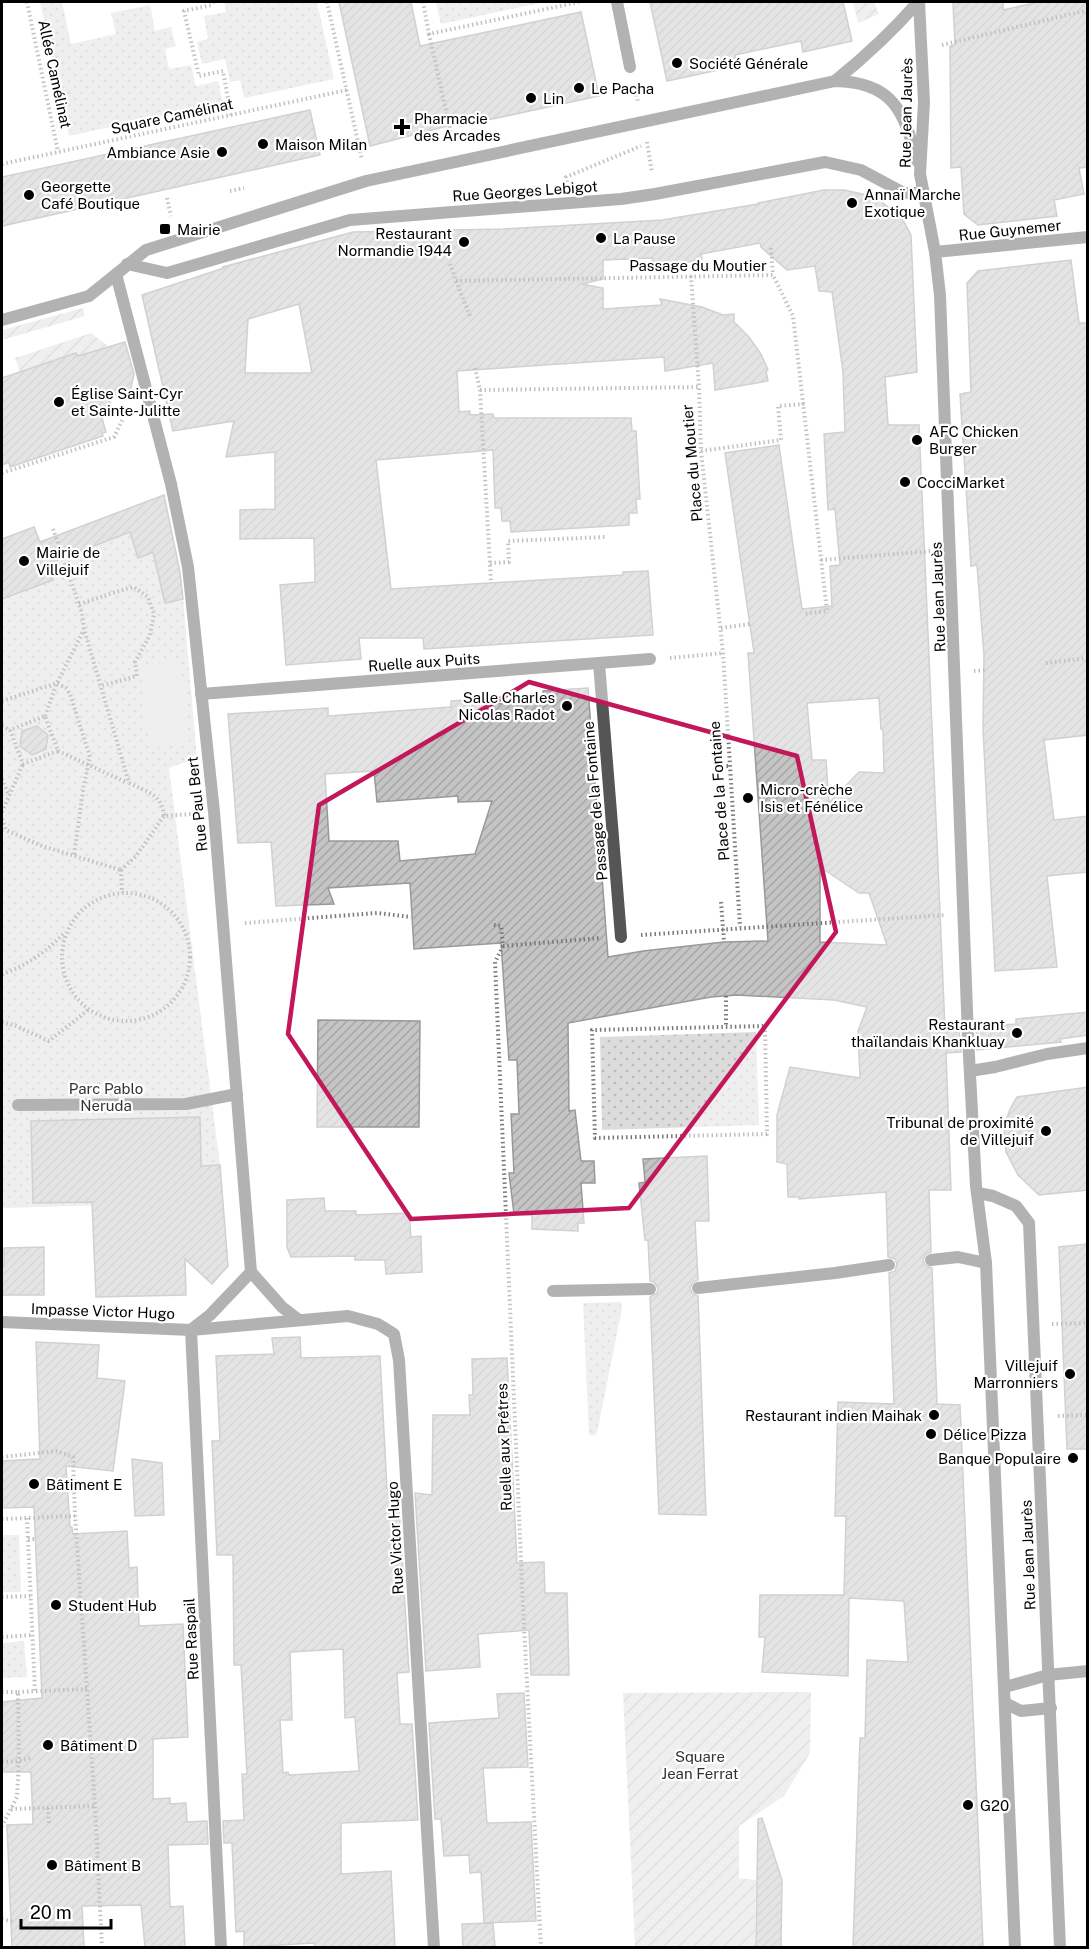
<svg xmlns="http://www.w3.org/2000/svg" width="1089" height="1949" viewBox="0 0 1089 1949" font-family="'Public Sans',sans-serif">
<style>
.grass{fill:url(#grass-dots)}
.garden{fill:url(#garden-furrows)}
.pitch{fill:#dcdcdc}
.building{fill:url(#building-hatch);stroke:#999;stroke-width:1.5;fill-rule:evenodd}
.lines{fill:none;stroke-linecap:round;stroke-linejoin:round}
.path{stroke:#777;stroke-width:4;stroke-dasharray:1.5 3;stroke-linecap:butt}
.lane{stroke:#555;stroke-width:12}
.street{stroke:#555;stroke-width:12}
.marked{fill:none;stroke:#c2185b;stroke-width:4.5;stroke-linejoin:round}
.poi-dot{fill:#000;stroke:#fff;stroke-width:2}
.labels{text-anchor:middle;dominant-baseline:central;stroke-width:4.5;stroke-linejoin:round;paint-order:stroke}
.poi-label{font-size:15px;fill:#000;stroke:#fff;text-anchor:start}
.street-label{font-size:15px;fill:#000;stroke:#fff}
.park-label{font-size:15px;fill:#333;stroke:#fff}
</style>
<defs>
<pattern id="grass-dots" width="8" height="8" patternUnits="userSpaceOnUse" patternTransform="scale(1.5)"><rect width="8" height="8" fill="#dcdcdc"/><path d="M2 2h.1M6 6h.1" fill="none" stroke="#bbb" stroke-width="1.8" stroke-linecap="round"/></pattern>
<pattern id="garden-furrows" width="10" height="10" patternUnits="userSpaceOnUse" patternTransform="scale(1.5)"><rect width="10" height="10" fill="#dcdcdc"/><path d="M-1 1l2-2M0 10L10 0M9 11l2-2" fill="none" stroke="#bbb"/></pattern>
<pattern id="building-hatch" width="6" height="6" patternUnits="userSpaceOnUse" patternTransform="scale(1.5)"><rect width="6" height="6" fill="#c4c4c4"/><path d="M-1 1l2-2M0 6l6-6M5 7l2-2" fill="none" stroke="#a7a7a7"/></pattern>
</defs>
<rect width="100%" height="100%" fill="#fff"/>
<g class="grass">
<polygon points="40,2 62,2 71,44 116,34 111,13 150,5 155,31 171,27 176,46 165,49 169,69 191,65 196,86 218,81 223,103 69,136"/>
<polygon points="224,2 317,2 334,79 244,98 240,80 230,82 225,59 202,64 197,42 208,39 204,16 226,12"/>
<polygon points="436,2 545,2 441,24"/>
<polygon points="74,529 82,550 130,532 138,558 153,552 157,566 177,559 181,575 197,758 169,768 220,1165 222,1202 2,1208 2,599 53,580 40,542"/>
<polygon points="756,1032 759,1125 602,1130 600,1037"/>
<polygon points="621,1302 622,1309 597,1433 595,1435 589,1435 583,1303"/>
<polygon points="2,1535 19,1535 21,1592 2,1592"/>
<polygon points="24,1641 27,1677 2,1678 2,1643"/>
</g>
<g class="garden">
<polygon points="853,2 874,2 879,14 858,23"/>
<polygon points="83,308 85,316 2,340 2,330"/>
<polygon points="91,333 108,346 78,356 59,359 20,372 15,358"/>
<polygon points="811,1692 810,1753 784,1796 739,1826 739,1878 756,1880 755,1947 635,1947 623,1693"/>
</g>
<polygon class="pitch" points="181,661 189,744 149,748 140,665"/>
<g class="building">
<polygon points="339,2 411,2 420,46 581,12 599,96 460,126 459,123 370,146"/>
<polygon points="650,2 843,2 852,41 803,52 801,41 735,55 737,66 667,81"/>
<polygon points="953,2 1003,2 1003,10 1039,2 1088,2 1088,167 1079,168 1084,194 1054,200 1057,216 978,225 964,214 961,167 951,168 950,46 955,45"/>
<polygon points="310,110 320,155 2,226 2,177"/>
<path d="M 824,190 L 844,190 L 876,197 L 903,220 L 911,235 L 917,372 L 885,377 L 888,425 L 919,425 L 945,1029 L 959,1028 L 961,1052 L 946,1053 L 951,1190 L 929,1190 L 931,1252 L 926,1254 L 923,1260 L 925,1265 L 932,1268 L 937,1404 L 960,1405 L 983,1947 L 899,1946 L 853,1947 L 860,1738 L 865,1738 L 867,1660 L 908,1662 L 904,1601 L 849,1598 L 848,1676 L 762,1672 L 765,1637 L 759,1637 L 760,1595 L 844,1595 L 846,1516 L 835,1516 L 838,1402 L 894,1404 L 889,1273 L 895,1271 L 897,1264 L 895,1259 L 888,1257 L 886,1192 L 799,1199 L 799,1197 L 788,1197 L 787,1164 L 777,1162 L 777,1115 L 790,1067 L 860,1078 L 858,1031 L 867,1007 L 834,1000 L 737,995 L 711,997 L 568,1023 L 569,1111 L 575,1110 L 581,1161 L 594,1161 L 595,1183 L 581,1183 L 584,1223 L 578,1223 L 578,1231 L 532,1229 L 532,1215 L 514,1214 L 509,1173 L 514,1173 L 511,1114 L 519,1114 L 517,1060 L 509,1060 L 501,943 L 414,949 L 410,883 L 328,888 L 334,904 L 276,906 L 271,842 L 238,843 L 228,714 L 328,708 L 328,716 L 451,707 L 451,701 L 494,698 L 494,704 L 543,701 L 543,691 L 588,688 L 608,957 L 643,951 L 724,942 L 768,941 L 748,653 L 754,653 L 725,453 L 779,445 L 802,609 L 832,606 L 830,566 L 840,565 L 835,509 L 828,510 L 824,434 L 845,432 L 843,372 L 832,292 L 819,291 L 815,266 L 787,270 L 761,247 L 760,243 L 701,254 L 702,259 L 655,269 L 652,258 L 603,260 L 603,279 L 582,284 L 603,288 L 603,309 L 662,305 L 660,299 L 702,307 L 723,315 L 734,314 L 734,322 L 749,337 L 761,354 L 768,370 L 766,371 L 768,381 L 715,390 L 713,363 L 665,371 L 664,357 L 457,371 L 459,412 L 470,411 L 470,415 L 493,414 L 494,418 L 631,418 L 632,431 L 636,431 L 640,499 L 636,499 L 637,513 L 629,513 L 629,525 L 511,532 L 510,521 L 502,521 L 501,508 L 495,508 L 493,450 L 376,460 L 391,589 L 623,575 L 623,572 L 648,571 L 653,635 L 424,649 L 423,638 L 359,638 L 361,659 L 286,665 L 280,585 L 315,582 L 314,538 L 240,539 L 240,510 L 275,509 L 275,452 L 226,457 L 234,421 L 173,431 L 142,295 L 224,268 L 223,267 L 353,232 L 503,229 L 662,220 L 758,204 L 758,203 ZM 299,304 L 312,373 L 245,373 L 248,319 ZM 879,698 L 881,729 L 883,730 L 884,773 L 859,772 L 829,803 L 826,760 L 812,760 L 807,703 ZM 374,771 L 377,802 L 458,796 L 458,802 L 492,801 L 475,854 L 400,861 L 398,841 L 329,841 L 325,774 ZM 820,867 L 859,893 L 869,893 L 887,945 L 820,942 Z"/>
<polygon points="1071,260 1079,323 1088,323 1088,735 1044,740 1054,820 1088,816 1088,872 1047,876 1057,967 995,971 983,728 984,656 977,565 971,566 960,394 971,392 967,283 978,271"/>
<polygon points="125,342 134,374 129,397 107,393 114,413 102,418 106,432 102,433 103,436 10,467 9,462 2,465 2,378 76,353 78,356"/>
<polygon points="164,495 180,572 183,599 165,603 153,552 138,558 130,532 47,564 53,580 2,599 2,539 34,527 40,542"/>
<polygon points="37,726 48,735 46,749 32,755 20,746 22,731"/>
<polygon points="1088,1012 1088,1035 1060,1039 1061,1042 977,1050 976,1027 1016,1024 1016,1019"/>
<polygon points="318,1020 420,1021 419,1127 317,1127"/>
<polygon points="1088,1087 1088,1190 1039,1195 1018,1175 1006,1152 1004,1126 1010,1109 1017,1097"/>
<polygon points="200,1117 201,1166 220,1165 228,1266 212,1284 185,1259 186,1295 96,1297 92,1202 33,1203 31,1121"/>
<polygon points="707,1156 709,1221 695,1221 698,1280 693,1282 690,1288 692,1293 698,1296 706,1515 659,1514 650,1297 657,1293 658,1288 654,1282 650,1281 648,1240 645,1240 639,1183 645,1182 643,1159"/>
<polygon points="324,1198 325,1211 356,1211 356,1215 409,1213 411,1237 421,1236 422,1272 386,1274 385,1260 355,1260 355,1256 291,1257 287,1247 287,1200"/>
<polygon points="1087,1244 1088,1449 1067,1449 1059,1247"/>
<polygon points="44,1247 44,1295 2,1295 2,1267 4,1267 4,1248"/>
<path d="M 300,1337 L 301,1358 L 380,1356 L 387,1489 L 398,1490 L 409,1672 L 397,1673 L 400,1724 L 412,1724 L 418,1820 L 341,1823 L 341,1874 L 391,1871 L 395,1947 L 315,1947 L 314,1943 L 244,1947 L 244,1931 L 236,1932 L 232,1843 L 224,1843 L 223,1821 L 244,1820 L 242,1774 L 247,1774 L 241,1665 L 234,1665 L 233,1555 L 217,1555 L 212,1441 L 220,1441 L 216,1356 L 274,1354 L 272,1338 ZM 343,1649 L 345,1718 L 355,1717 L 359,1771 L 289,1775 L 288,1772 L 283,1773 L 280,1720 L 292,1720 L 290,1652 Z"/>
<polygon points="36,1342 99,1345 97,1378 125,1381 113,1471 66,1466 70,1527 72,1527 73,1534 127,1531 129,1568 137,1567 139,1626 183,1624 188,1737 153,1739 153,1799 170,1798 170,1804 186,1803 187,1822 207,1821 208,1844 168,1845 170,1907 183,1906 185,1947 145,1947 141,1905 82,1906 84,1947 12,1947 7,1825 33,1824 31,1772 2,1772 2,1702 42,1698 34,1507 2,1508 2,1461 40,1459"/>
<polygon points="507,1358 517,1563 544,1562 545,1593 567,1593 569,1675 531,1675 529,1630 478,1634 480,1667 426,1671 415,1493 432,1495 433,1415 470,1415 469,1395 473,1395 472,1359"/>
<polygon points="132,1459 162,1463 164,1515 135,1516"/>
<polygon points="524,1693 528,1767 483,1768 487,1823 531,1822 536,1921 484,1923 481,1872 470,1873 469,1855 444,1856 441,1819 435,1819 429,1723 499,1718 497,1694"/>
<polygon points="762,1818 782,1880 781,1947 756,1947 758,1819"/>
<polygon points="493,1923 495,1947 463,1947 462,1924"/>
</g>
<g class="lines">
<g class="path">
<polyline points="27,2 58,152"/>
<polyline points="213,2 212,5 184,11 199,76 223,71 231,115"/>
<polyline points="327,2 362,160"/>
<polyline points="423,2 429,34 579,2"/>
<polyline points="429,34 453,142"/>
<polyline points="942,45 1088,10"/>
<polyline points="635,86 638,102"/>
<polyline points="647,142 652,173"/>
<polyline points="2,164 347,90"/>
<polyline points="567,182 566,177 641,146"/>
<polyline points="230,191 244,188"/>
<polyline points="167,198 171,216"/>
<polyline points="771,248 773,275"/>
<polyline points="450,264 456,281 773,275 793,316 827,611 803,614"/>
<polyline points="691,276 699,387"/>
<polyline points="456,281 471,318"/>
<polyline points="475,368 480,390 491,583"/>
<polyline points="480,390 699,387 701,451 723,653 740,927"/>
<polyline points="701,451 781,440 778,406 804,404"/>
<polyline points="2,473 114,437 129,406"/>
<path d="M 53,529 L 82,613 L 84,629 L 129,783 C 147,792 162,794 164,816"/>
<polyline points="821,560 931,551"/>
<polyline points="490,563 509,562 508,541 605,537"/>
<path d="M 79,604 C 98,599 115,591 134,587 L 148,597 L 154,614 L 150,635 L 135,662 L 137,676 L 101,686"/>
<polyline points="721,628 750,624"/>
<polyline points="670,658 723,653"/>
<polyline points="1046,663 1088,658"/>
<polyline points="974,671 986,670"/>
<polyline points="2,701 57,683 66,688 70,694 90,757 84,784 74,855"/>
<polyline points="45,716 57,683 84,630"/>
<polyline points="2,726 10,730 23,764 58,751 45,716 10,730"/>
<polyline points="58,751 128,783"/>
<polyline points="722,766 730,766"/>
<polyline points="2,779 9,796"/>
<polyline points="2,812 23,764"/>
<polyline points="2,819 6,830 42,846 121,870"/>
<polyline points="121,870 136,856 164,816 192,814"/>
<polyline points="121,870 122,893"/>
<circle cx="126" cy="957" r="64"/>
<polyline points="721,902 724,942"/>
<polyline points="245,923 377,913 411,917"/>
<polyline points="494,925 501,926 503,946 601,938"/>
<polyline points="641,935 945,915"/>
<polyline points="503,946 495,962 523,1607 541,1948"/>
<path d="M 2,974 C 25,967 49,950 65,932"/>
<polyline points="726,996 726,1027"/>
<polyline points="2,1022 16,1026 49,1041 88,1010"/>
<polygon points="765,1026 767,1134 595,1138 592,1030"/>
<polyline points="1052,1324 1088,1323"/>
<polyline points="1058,1416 1088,1415"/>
<polyline points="2,1457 57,1451 73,1457 75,1516 95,1806 102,1948"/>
<polyline points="27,1518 35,1691"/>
<polyline points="2,1519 75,1516"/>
<polyline points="28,1539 35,1539"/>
<polyline points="2,1597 31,1596"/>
<polyline points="2,1637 32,1635"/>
<polyline points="2,1692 18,1692 19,1761 17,1797 2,1826"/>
<polyline points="18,1692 87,1689"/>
<polyline points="2,1762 19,1761 30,1758"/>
<polyline points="48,1808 49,1823"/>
<polyline points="11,1809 95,1806"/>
<polyline points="2,1919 14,1922"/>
</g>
<g class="lane">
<polyline points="18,1105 186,1104 237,1094"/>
<polyline points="931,1260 958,1257 986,1263"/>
<polyline points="698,1288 835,1273 889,1265"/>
<polyline points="553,1291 650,1289"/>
<polyline points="1048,1675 1088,1671"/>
</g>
<g class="street">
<polyline points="617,2 630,67"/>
<polyline points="919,2 924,102 920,174 935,252 940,295 968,1037 976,1186 986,1263 1015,1948"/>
<path d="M 835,81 C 867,55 891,33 918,2"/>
<polyline points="935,252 1088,237"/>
<polyline points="127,264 167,273 350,220 621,199 655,194 825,162 861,170 904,193 924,193"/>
<polyline points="116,274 171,484 188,567 214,812 251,1272 282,1307 299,1320"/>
<path d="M 2,320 L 89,296 L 146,250 L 366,181 L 835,81 C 893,82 904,111 917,161"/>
<polyline points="599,663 621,937"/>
<polyline points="201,694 650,659"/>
<polyline points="970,1071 995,1067 1047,1054 1088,1048"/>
<polyline points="978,1193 993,1196 1016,1206 1029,1223 1060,1948"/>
<polyline points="2,1322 191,1330 348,1316 378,1324 394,1334 399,1360 434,1948"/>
<polyline points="192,1329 210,1315 251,1272"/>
<polyline points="191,1330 221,1948"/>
<polyline points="1005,1687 1048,1675"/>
<polyline points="1005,1703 1021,1711 1051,1708"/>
</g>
</g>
<path d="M0 0H1089V1949H0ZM 529,682 L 797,756 L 836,932 L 629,1208 L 411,1219 L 288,1034 L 319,805 Z" fill="#fff" fill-opacity=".55" fill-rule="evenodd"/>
<path class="marked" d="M 529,682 L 797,756 L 836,932 L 629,1208 L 411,1219 L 288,1034 L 319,805 Z"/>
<g class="poi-dot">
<circle cx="677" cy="63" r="6"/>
<circle cx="579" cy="88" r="6"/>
<circle cx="531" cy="98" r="6"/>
<path d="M399 118h6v6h6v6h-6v6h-6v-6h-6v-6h6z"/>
<circle cx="263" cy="144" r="6"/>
<circle cx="222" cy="152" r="6"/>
<circle cx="29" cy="195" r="6"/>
<circle cx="852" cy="203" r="6"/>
<rect x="159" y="223" width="12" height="12" rx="3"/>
<circle cx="601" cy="238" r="6"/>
<circle cx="464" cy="242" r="6"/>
<circle cx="59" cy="402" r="6"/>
<circle cx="917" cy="440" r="6"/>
<circle cx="905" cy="482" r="6"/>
<circle cx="24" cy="561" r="6"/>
<circle cx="567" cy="706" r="6"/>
<circle cx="748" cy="798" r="6"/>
<circle cx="1017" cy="1033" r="6"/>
<circle cx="1046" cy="1131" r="6"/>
<circle cx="1070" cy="1374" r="6"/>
<circle cx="934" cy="1415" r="6"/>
<circle cx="931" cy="1434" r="6"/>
<circle cx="1073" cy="1458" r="6"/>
<circle cx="34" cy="1484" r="6"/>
<circle cx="56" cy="1605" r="6"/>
<circle cx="48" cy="1745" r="6"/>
<circle cx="968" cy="1805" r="6"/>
<circle cx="52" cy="1865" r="6"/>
</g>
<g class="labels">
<g class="poi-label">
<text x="689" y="63">Société Générale</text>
<text x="591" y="88">Le Pacha</text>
<text x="543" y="98">Lin</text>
<text x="414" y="118">Pharmacie<tspan x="414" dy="17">des Arcades</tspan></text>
<text x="275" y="144">Maison Milan</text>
<text x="210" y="152" text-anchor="end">Ambiance Asie</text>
<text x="41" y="186">Georgette<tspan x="41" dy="17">Café Boutique</tspan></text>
<text x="864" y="194">Annaï Marche<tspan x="864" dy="17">Exotique</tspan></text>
<text x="177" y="229">Mairie</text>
<text x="452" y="233" text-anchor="end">Restaurant<tspan x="452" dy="17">Normandie 1944</tspan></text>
<text x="613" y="238">La Pause</text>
<text x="71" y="393">Église Saint-Cyr<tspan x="71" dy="17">et Sainte-Julitte</tspan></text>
<text x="929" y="431">AFC Chicken<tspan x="929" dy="17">Burger</tspan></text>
<text x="917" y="482">CocciMarket</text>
<text x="36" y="552">Mairie de<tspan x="36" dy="17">Villejuif</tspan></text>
<text x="555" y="697" text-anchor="end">Salle Charles<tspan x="555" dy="17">Nicolas Radot</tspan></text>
<text x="760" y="789">Micro-crèche<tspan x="760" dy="17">Isis et Fénélice</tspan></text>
<text x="1005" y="1024" text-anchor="end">Restaurant<tspan x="1005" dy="17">thaïlandais Khankluay</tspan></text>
<text x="1034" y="1122" text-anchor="end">Tribunal de proximité<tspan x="1034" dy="17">de Villejuif</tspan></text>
<text x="1058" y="1365" text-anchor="end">Villejuif<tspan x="1058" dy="17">Marronniers</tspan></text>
<text x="922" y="1415" text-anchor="end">Restaurant indien Maihak</text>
<text x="943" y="1434">Délice Pizza</text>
<text x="1061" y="1458" text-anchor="end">Banque Populaire</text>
<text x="46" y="1484">Bâtiment E</text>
<text x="68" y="1605">Student Hub</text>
<text x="60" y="1745">Bâtiment D</text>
<text x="980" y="1805">G20</text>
<text x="64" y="1865">Bâtiment B</text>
</g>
<g class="street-label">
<text transform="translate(55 74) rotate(78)">Allée Camélinat</text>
<text transform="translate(906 113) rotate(-89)">Rue Jean Jaurès</text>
<text transform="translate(172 116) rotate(-12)">Square Camélinat</text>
<text transform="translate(525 191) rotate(-4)">Rue Georges Lebigot</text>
<text transform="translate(1010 230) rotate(-6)">Rue Guynemer</text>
<text x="698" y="265">Passage du Moutier</text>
<text transform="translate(692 463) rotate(-95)">Place du Moutier</text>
<text transform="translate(938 597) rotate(-92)">Rue Jean Jaurès</text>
<text transform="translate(424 662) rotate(-4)">Ruelle aux Puits</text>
<text transform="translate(719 791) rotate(-94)">Place de la Fontaine</text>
<text transform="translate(595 801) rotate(-95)">Passage de la Fontaine</text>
<text transform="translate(197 804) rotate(-96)">Rue Paul Bert</text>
<text transform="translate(103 1311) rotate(2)">Impasse Victor Hugo</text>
<text transform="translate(504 1447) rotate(-92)">Ruelle aux Prêtres</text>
<text transform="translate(395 1538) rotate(-93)">Rue Victor Hugo</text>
<text transform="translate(1028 1555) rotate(-92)">Rue Jean Jaurès</text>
<text transform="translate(191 1639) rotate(-93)">Rue Raspail</text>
</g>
<g class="park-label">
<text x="106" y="1088">Parc Pablo<tspan x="106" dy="17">Neruda</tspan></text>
<text x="700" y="1756">Square<tspan x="700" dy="17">Jean Ferrat</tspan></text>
</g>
</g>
<rect width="1089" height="1949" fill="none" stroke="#000000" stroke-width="6"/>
<path d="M21 1919v9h90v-9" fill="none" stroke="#000000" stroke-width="3"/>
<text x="30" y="1919" font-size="18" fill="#000000" stroke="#ffffff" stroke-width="4.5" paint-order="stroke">20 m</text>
</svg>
